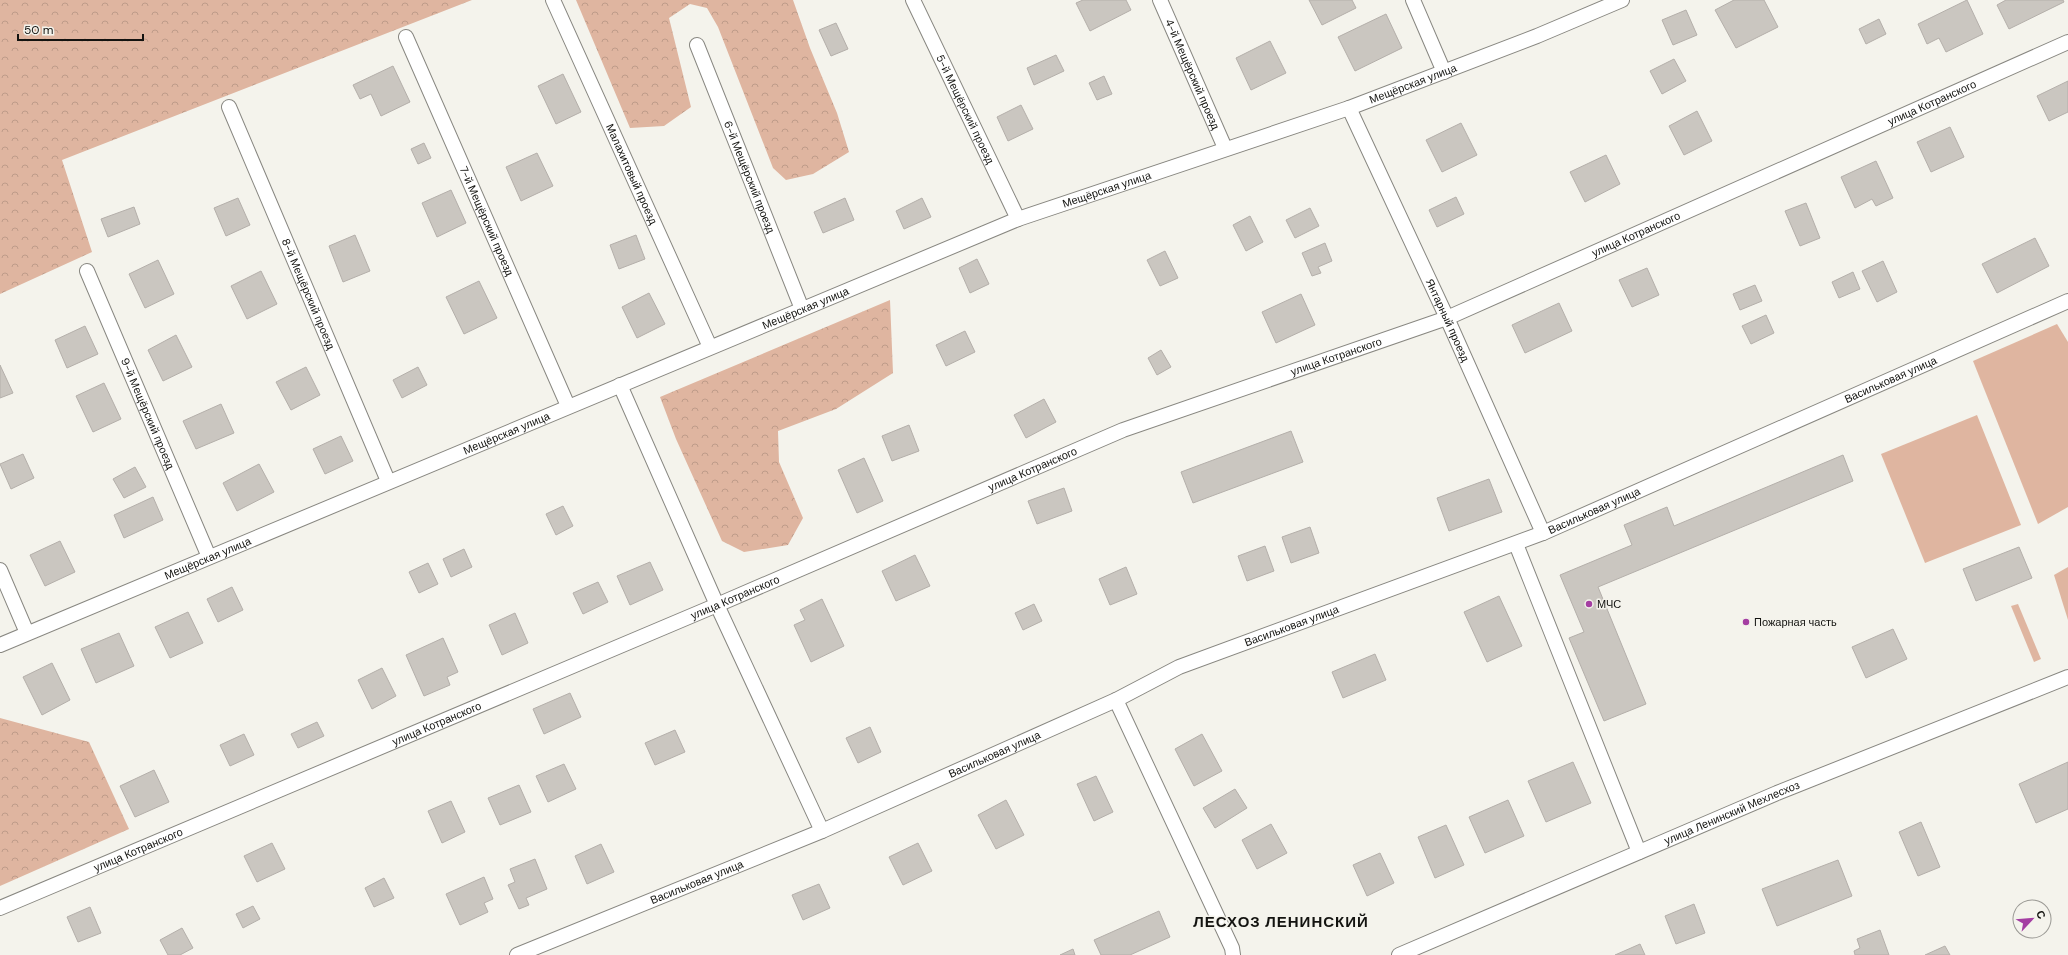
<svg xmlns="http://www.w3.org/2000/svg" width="2068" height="955" viewBox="0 0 2068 955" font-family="'DM Sans',sans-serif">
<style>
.green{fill:#dfb5a0}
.forest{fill:url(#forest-crowns)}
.building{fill:#cac6c0;stroke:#b4afaa}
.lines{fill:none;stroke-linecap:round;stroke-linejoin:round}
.minor-casing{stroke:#888781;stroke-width:16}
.minor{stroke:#fff;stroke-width:14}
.poi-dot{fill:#a43ea2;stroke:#f4f3ec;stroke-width:1.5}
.labels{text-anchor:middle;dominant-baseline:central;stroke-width:3;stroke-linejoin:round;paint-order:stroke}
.street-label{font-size:11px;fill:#131310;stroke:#f4f3ec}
.poi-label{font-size:11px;fill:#131310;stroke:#f4f3ec;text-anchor:start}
.district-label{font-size:15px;font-weight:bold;letter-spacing:1px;fill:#131310;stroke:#f4f3ec}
</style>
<defs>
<pattern id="forest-crowns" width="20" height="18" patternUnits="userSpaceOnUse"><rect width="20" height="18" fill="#dfb5a0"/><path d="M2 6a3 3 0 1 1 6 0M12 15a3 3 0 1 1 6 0" fill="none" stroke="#be9b89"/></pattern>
</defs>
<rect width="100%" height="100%" fill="#f4f3ec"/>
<g class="green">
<polygon points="2057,324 2068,342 2068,507 2038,524 1973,361"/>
<polygon points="1977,415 2021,525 1925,563 1881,454"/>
<polygon points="2068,567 2068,620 2054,575"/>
<polygon points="2018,604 2041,659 2034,662 2011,606"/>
</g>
<g class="forest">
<polygon points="0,0 472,0 62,160 92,252 0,294"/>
<polygon points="576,0 793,0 810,48 837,113 849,152 813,174 786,180 773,168 718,27 707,8 690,4 669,18 691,107 664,126 630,128"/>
<polygon points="890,300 893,373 836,409 778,431 779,462 803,518 788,545 744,552 722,541 676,439 660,397"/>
<polygon points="0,718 89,742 129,829 0,886"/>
</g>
<g class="building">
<polygon points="1083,0 1126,0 1131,10 1090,31 1076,3"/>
<polygon points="1309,0 1352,0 1356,8 1322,25"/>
<polygon points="1734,0 1764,0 1778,27 1736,48 1715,10"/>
<polygon points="1967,0 1983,34 1946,52 1939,38 1927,44 1918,24"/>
<polygon points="2006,0 2063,0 2064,2 2009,29 1997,5"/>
<polygon points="1686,10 1697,35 1673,45 1662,20"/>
<polygon points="1386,14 1402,48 1355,71 1338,37"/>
<polygon points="1879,19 1886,34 1866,44 1859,29"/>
<polygon points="836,23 848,49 831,56 819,30"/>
<polygon points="1270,41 1286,73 1251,90 1236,58"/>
<polygon points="1056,55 1064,71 1034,85 1027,68"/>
<polygon points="1674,59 1686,81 1662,94 1650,71"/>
<polygon points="393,66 410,102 381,116 371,94 360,99 353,85"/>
<polygon points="563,74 581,112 556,124 538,86"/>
<polygon points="1104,76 1112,94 1097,100 1089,83"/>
<polygon points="2068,81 2068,112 2049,121 2037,96"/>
<polygon points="1021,105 1033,129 1008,141 997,117"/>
<polygon points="1697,111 1712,141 1684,155 1669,126"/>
<polygon points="1461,123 1477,155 1442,172 1426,140"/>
<polygon points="1950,127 1964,157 1931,172 1917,142"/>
<polygon points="424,143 431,158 418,164 411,149"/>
<polygon points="537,153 553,186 521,201 506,167"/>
<polygon points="1606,155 1620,184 1585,202 1570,172"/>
<polygon points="1876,161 1893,198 1876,206 1872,199 1855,208 1841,177"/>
<polygon points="451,190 466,223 437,237 422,203"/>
<polygon points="1456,197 1464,214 1437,227 1429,210"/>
<polygon points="238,198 250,225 226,236 214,208"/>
<polygon points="845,198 854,220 823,233 814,212"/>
<polygon points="922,198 931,217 904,229 896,211"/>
<polygon points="1806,203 1820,238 1800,246 1785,211"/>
<polygon points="134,207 140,224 108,237 101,219"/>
<polygon points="1310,208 1319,226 1295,238 1286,220"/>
<polygon points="1250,216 1263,242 1246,251 1233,225"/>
<polygon points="355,235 370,271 343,282 329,246"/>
<polygon points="636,235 645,259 619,269 610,245"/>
<polygon points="2035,238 2049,266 1997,293 1982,264"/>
<polygon points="1325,243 1332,261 1318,267 1321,273 1312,276 1302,253"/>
<polygon points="1165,251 1178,278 1160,286 1147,260"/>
<polygon points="977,259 989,284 970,293 959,268"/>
<polygon points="158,260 174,294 145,308 129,274"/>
<polygon points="1883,261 1897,292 1877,302 1862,271"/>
<polygon points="1647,268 1659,295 1632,307 1619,280"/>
<polygon points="261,271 277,304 247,319 231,286"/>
<polygon points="1853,272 1860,289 1839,298 1832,282"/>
<polygon points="479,281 497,318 464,334 446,297"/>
<polygon points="1755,285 1762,301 1740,310 1733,294"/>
<polygon points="649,293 665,324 637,338 622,307"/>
<polygon points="1301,294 1315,325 1276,343 1262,312"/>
<polygon points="1559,303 1572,331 1525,353 1512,325"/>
<polygon points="1766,315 1774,333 1751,344 1742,326"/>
<polygon points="85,326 98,354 67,368 55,340"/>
<polygon points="965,331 975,352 946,366 936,345"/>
<polygon points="176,335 192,367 163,381 148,350"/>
<polygon points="1161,350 1171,367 1157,375 1148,358"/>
<polygon points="0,365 13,393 0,398"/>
<polygon points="306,367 320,395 291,410 276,382"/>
<polygon points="418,367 427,385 402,398 393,380"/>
<polygon points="104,383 121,419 93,432 76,396"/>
<polygon points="1044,399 1056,422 1026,438 1014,415"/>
<polygon points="221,404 234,433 196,449 183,421"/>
<polygon points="909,425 919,451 892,461 882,436"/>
<polygon points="1291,431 1303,462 1193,503 1181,472"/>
<polygon points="341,436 353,461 325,474 313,449"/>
<polygon points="23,454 34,478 11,489 0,464"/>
<polygon points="1843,455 1853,481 1598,587 1646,704 1604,721 1569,638 1584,632 1560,575 1632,545 1624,525 1667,507 1674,526"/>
<polygon points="864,458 883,501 857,513 838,470"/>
<polygon points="259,464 274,492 237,511 223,483"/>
<polygon points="135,467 146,487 124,498 113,479"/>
<polygon points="1489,479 1502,512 1449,531 1437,498"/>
<polygon points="1064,488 1072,511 1037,524 1028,501"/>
<polygon points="153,497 163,520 124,538 114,515"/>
<polygon points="563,506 573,526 556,535 546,514"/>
<polygon points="1310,527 1319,553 1291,563 1282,537"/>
<polygon points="60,541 75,572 45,586 30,555"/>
<polygon points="1265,546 1274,571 1247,581 1238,556"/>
<polygon points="2019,547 2032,578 1976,601 1963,569"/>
<polygon points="464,549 472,567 451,577 443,559"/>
<polygon points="915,555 930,586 896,601 882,571"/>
<polygon points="650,562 663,590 630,605 617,576"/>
<polygon points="428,563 438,584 419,593 409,572"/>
<polygon points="1126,567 1137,594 1110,605 1099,579"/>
<polygon points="598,582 608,602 583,614 573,593"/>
<polygon points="232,587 243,610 218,622 207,599"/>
<polygon points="1499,596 1522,646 1487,662 1464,612"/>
<polygon points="822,599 844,646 811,662 794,625 805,620 800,610"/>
<polygon points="1034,604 1042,621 1023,630 1015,613"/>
<polygon points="188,612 203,643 170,658 155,627"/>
<polygon points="515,613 528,643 502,655 489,625"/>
<polygon points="1893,629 1907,659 1866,678 1852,647"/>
<polygon points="119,633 134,666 96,683 81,649"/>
<polygon points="443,638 458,672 447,677 450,685 424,696 406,655"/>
<polygon points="1375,654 1386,680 1343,698 1332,672"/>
<polygon points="52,663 70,700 42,715 23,677"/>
<polygon points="382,668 396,696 372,709 358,680"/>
<polygon points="570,693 581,717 544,734 533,709"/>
<polygon points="317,722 324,736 298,748 291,734"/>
<polygon points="870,727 881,752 858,763 846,738"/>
<polygon points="675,730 685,752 655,765 645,743"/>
<polygon points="244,734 254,755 230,766 220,745"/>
<polygon points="1202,734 1222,771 1194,786 1175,749"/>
<polygon points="1573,762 1591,803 1546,822 1528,781"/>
<polygon points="2068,762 2068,809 2036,823 2019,784"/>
<polygon points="564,764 576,789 548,802 536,776"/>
<polygon points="154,770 169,802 135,817 120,786"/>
<polygon points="1096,776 1113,812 1094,821 1077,784"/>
<polygon points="519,785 531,812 500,825 488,798"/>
<polygon points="1235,789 1247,808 1215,828 1203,808"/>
<polygon points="1006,800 1024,835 996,849 978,815"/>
<polygon points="1508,800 1524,836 1485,853 1469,817"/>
<polygon points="451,801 465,832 442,843 428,811"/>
<polygon points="1921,822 1940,867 1918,876 1899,832"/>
<polygon points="1271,824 1287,853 1257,869 1242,840"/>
<polygon points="1446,825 1464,865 1435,878 1418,837"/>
<polygon points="272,843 285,869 257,882 244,856"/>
<polygon points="918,843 932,871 903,885 889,857"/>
<polygon points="601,844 614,872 587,884 575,856"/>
<polygon points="1380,853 1394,883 1367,896 1353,865"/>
<polygon points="535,859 547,889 526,898 529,905 519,909 508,885 515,882 510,869"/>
<polygon points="1838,860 1852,896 1777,926 1762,889"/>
<polygon points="484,877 493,899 484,903 488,912 460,925 446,894"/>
<polygon points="384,878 394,898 374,907 365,888"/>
<polygon points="819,884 830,908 803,920 792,895"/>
<polygon points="1694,904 1705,933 1676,944 1665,916"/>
<polygon points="253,906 260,919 243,928 236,914"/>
<polygon points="90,907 101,933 78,942 67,917"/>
<polygon points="1159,911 1170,937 1130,955 1101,955 1094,940"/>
<polygon points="182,928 193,948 180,955 168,955 160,940"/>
<polygon points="1880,930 1889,955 1855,955 1854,951 1860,948 1857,939"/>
<polygon points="1640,944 1645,955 1615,955"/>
<polygon points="1945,946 1950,955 1925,955"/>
<polygon points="1073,949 1075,955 1060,955"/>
</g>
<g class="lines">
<g class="minor-casing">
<g id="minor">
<path id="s1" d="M 553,0 L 710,347"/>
<path id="s2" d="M 913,0 L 1018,219"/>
<path id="s3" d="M 1160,0 L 1225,148"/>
<polyline points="1413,0 1444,72"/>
<path id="s4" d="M 406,37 L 568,406"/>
<path id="s5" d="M 697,45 L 802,309"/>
<path id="s6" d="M 229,107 L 388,481"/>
<path id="s7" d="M 1349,108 L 1447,318 L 1543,533"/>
<path id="s8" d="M 87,271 L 209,557"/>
<polyline points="620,385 717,605 822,831"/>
<polyline points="1516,544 1639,852"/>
<polyline points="0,570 27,633"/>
<path id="s9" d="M 0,645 L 1018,219 L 1349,108 L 1537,36 L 1622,0"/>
<polyline points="1116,700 1232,948 1233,955"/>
<path id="s10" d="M 0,908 L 717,605 L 1123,430 L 1447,318 L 2068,42"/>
<path id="s11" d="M 517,955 L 822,831 L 1116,700 L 1179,667 L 1543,533 L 2068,301"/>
<path id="s12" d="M 1399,955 L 1777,793 L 2068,677"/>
</g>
</g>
<use href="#minor" class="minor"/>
</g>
<g class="poi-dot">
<circle cx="1589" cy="604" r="4"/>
<circle cx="1746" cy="622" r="4"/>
</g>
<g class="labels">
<g class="street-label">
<text stroke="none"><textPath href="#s3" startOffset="81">4-й Мещёрский проезд</textPath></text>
<text stroke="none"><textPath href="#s9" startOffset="1521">Мещёрская улица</textPath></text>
<text stroke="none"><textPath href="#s10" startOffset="2094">улица Котранского</textPath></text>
<text stroke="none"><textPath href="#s2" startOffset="121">5-й Мещёрский проезд</textPath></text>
<text stroke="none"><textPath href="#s1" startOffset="191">Малахитовый проезд</textPath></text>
<text stroke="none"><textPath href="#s5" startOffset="142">6-й Мещёрский проезд</textPath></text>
<text stroke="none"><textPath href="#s9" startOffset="1197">Мещёрская улица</textPath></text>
<text stroke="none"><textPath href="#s4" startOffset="201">7-й Мещёрский проезд</textPath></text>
<text stroke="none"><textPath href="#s10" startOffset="1770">улица Котранского</textPath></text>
<text stroke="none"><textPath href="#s6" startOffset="203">8-й Мещёрский проезд</textPath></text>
<text stroke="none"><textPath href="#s9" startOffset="873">Мещёрская улица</textPath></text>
<text stroke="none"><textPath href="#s7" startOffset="234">Янтарный проезд</textPath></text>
<text stroke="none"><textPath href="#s10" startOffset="1446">улица Котранского</textPath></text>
<text stroke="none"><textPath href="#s11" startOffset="1490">Васильковая улица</textPath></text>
<text stroke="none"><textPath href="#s8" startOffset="155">9-й Мещёрский проезд</textPath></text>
<text stroke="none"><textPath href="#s9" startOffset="549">Мещёрская улица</textPath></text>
<text stroke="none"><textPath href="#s10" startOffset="1122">улица Котранского</textPath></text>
<text stroke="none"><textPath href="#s11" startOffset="1166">Васильковая улица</textPath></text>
<text stroke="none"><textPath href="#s9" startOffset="225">Мещёрская улица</textPath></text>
<text stroke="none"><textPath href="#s10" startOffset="798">улица Котранского</textPath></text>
<text stroke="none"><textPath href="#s11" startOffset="842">Васильковая улица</textPath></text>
<text stroke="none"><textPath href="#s10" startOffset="474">улица Котранского</textPath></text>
<text stroke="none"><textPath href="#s11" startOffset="518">Васильковая улица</textPath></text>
<text stroke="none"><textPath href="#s12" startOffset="362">улица Ленинский Мехлесхоз</textPath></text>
<text stroke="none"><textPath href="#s10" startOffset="150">улица Котранского</textPath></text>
<text stroke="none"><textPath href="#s11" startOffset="194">Васильковая улица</textPath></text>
</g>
<g class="poi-label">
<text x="1597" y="604">МЧС</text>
<text x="1754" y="622">Пожарная часть</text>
</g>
<g class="district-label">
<text x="1281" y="922">ЛЕСХОЗ ЛЕНИНСКИЙ</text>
</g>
</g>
<g transform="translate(2032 919) rotate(64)"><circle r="19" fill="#f4f3ec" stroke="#9a9994"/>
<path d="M0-3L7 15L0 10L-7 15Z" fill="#a43ea2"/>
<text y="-6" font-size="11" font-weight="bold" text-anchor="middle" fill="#131310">С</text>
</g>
<path d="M18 34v6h125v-6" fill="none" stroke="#131310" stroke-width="2"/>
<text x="24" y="34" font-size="12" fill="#131310" stroke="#f4f3ec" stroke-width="3" paint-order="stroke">50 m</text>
</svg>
